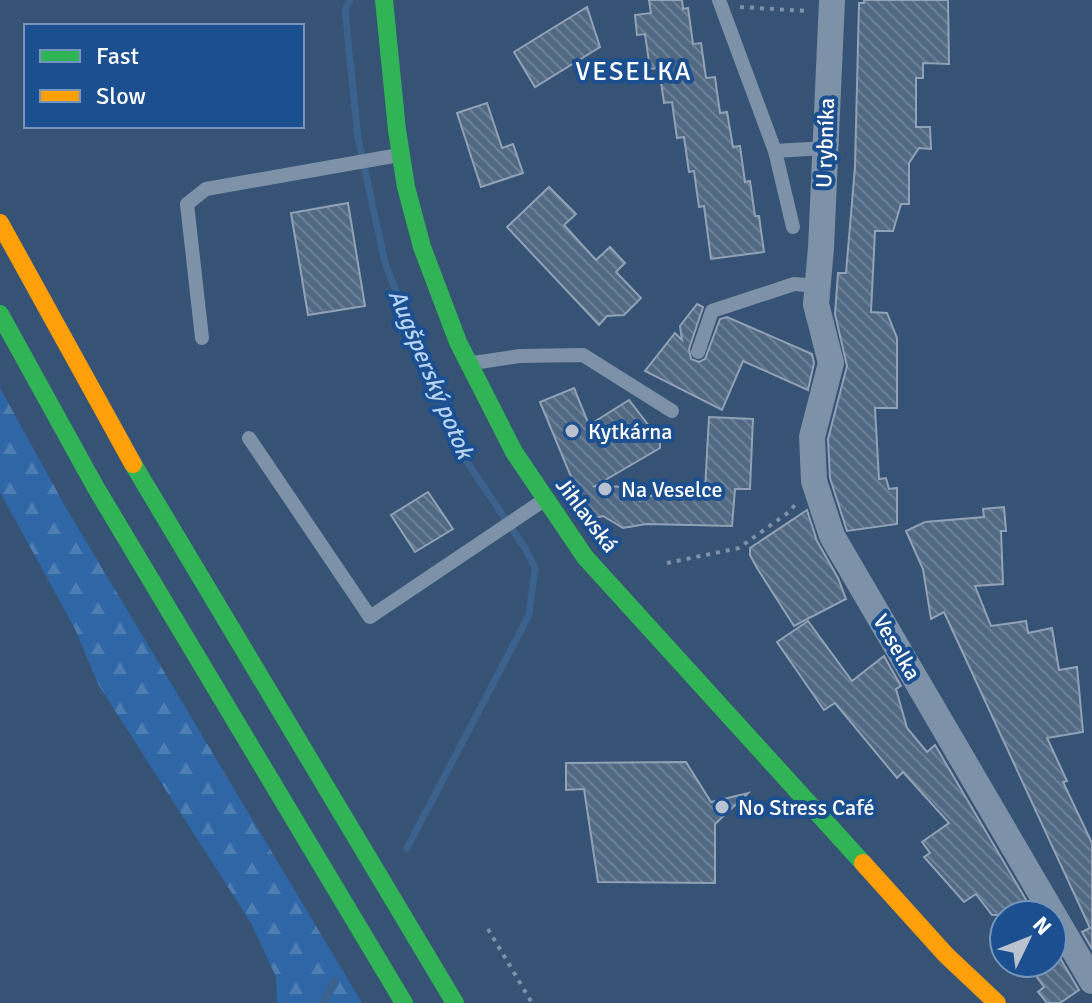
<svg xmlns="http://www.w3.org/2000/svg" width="1092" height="1003" viewBox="0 0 1092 1003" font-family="Signika,sans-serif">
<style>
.forest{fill:url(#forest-firs)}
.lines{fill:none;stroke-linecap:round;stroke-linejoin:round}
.stream{stroke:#3b618d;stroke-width:7}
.building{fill:url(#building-back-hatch);stroke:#92a2b6;stroke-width:2}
.path{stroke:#7d92a8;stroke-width:4;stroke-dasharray:4 6;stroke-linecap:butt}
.lane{stroke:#7d92a8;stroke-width:14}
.street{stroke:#7d92a8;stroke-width:26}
.fast{stroke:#30b455;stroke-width:18}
.slow{stroke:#ff9f0a;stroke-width:18}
.poi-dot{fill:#b9c2ce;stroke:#1b4f8f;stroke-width:3}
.labels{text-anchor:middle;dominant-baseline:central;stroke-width:8;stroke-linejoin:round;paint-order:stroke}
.street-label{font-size:22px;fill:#fff;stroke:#1b4f8f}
.poi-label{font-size:22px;fill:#fff;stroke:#1b4f8f;text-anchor:start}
.water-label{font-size:24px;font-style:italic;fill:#b5d3f5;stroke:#1b4f8f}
.quarter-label{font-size:26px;letter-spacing:2px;fill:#fff;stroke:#1b4f8f}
</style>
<defs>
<pattern id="forest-firs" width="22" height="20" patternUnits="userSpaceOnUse" patternTransform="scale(2)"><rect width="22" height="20" fill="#2f66a5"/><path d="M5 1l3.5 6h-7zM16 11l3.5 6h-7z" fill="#4e7db2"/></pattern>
<pattern id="building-back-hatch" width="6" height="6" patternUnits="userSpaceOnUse" patternTransform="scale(2)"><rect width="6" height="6" fill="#526984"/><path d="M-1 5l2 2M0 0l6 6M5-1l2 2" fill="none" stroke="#6c8096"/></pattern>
</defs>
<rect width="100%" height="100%" fill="#365274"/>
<polygon class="forest" points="0,388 65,506 362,1003 277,1003 276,977 251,923 98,684 75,629 0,492"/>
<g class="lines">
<g class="stream">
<polyline points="350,0 345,10 358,138 385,263 457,447 525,548 535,568 529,615 407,848"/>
<polyline points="323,1003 335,980"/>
</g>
</g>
<g class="building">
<polygon points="649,0 682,0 683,9 688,8 693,44 701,43 706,78 715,77 720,113 727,112 733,147 740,146 745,182 750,181 755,216 759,216 764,252 711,259 704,206 699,207 694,171 689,172 684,137 677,138 672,102 664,103 659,68 650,69 645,34 637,35 635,15 651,13"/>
<polygon points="864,0 948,0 949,64 923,63 923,78 916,78 916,127 930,127 931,149 919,148 909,163 909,204 901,204 893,231 875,231 871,312 887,313 897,338 897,408 875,408 879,479 886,478 889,489 897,488 897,524 847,531 830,478 828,439 847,366 835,314 838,273 846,273 855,167 859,3 864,3"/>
<polygon points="587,7 600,47 535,87 514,52"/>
<polygon points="487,103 502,148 513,144 523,173 481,187 457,113"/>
<polygon points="549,187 576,214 564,225 596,260 610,247 625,263 616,272 641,298 624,315 607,316 599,325 507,227"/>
<polygon points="348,203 365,306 308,315 291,213"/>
<polygon points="697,304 703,307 689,349 691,359 699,362 705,359 720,319 727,317 812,354 814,363 808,390 743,361 722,410 645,371 675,333 682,340 680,326"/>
<polygon points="574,388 589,425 629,400 660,440 660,448 595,486 634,487 640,501 668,488 705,490 709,417 753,419 750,489 735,489 732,526 646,524 623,528 603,516 589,520 540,402"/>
<polygon points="428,492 453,529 415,552 391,515"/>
<polygon points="1004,507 1006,531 1001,531 1003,584 975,586 991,626 1026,621 1028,633 1052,628 1059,670 1077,667 1083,732 1047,738 1067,781 1063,782 1092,843 1092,949 1082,932 1090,928 944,612 931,619 923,569 906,531 925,522 984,517 983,509"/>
<polygon points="807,510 817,541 838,578 846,599 794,626 757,568 750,555 750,548"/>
<polygon points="808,621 852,681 884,656 901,686 896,689 907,728 927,752 935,745 1035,915 992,915 976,894 964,902 924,857 930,853 922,842 949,823 903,772 897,778 835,703 824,710 777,642"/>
<polygon points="686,762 711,802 748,793 715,824 715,883 598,882 584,789 566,790 566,763"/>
<polygon points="1054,948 1079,990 1060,1003 1047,1003 1038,992 1044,987 1027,963 1052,963"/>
</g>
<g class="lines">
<g class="path">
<polyline points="740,7 807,11"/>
<polyline points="667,563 739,548 789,512 795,505"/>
<polyline points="488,929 532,1003"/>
</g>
<g class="lane">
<polyline points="719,0 775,151 825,148"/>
<polyline points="775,151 793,227"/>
<polyline points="202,338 187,204 206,189 399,155"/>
<polyline points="698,352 712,311 794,284 819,286"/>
<polyline points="473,363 520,356 583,355 672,411"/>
<polyline points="249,438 370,617 544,500"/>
</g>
<polyline class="street" points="832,0 821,248 816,304 831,363 812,437 814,481 832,536 1092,981"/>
<g class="fast">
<polyline points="384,0 397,130 406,187 422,247 458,342 514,452 585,557 863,863"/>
<polyline points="0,314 96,488 404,1003"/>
<polyline points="133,464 455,1003"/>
</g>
<g class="slow">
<polyline points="0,223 133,464"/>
<polyline points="863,863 946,955 997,1003"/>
</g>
</g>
<g class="poi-dot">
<circle cx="572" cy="431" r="8"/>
<circle cx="605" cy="489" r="8"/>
<circle cx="722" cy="807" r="8"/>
</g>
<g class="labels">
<g class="street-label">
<text transform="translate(825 143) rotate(-88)">U rybníka</text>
<text transform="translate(587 515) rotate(53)">Jihlavská</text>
<text transform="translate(897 647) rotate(60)">Veselka</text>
</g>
<g class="poi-label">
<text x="588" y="431">Kytkárna</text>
<text x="621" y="489">Na Veselce</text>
<text x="738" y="807">No Stress Café</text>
</g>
<g class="water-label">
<text transform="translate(431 374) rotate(67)">Augšperský potok</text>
</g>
<g class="quarter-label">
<text x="634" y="72">VESELKA</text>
</g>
</g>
<rect x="24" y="24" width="280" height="104" fill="#1b4f8f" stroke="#7695bc" stroke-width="2"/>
<rect x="40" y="50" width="40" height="12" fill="#30b455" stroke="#7695bc" stroke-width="2"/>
<text x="96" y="64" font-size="24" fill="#ffffff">Fast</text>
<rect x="40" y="90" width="40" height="12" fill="#ff9f0a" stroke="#7695bc" stroke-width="2"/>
<text x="96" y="104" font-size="24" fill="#ffffff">Slow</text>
<g transform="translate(1028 939) rotate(47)"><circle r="38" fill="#1b4f8f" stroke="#7695bc" stroke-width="2"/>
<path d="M0-6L14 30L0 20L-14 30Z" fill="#b9c2ce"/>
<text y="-12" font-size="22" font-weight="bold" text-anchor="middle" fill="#ffffff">N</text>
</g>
</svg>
